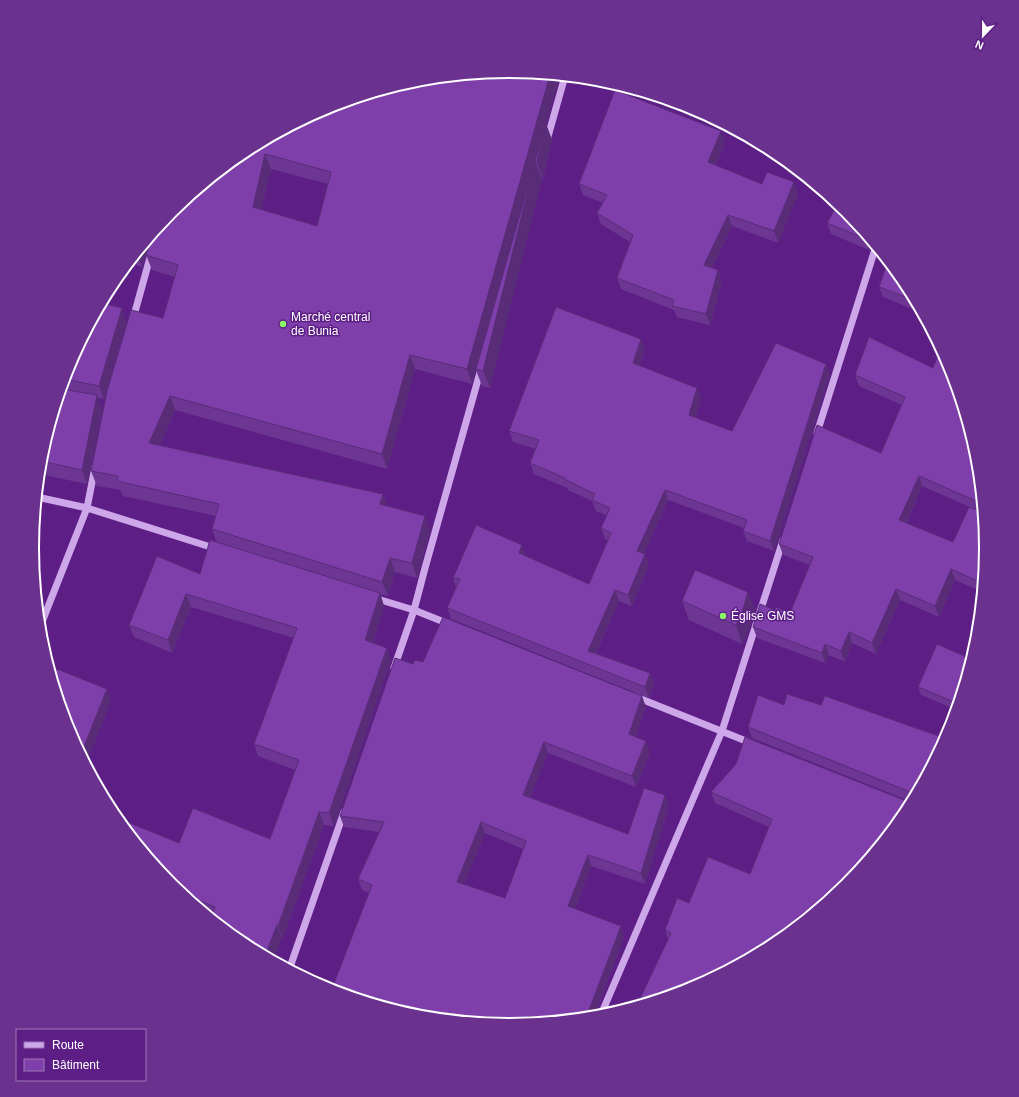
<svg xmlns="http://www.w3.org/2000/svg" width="1019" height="1097" viewBox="0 0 1019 1097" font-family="Helvetica,sans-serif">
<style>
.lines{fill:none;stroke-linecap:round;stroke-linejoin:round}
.minor{stroke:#cea7ea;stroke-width:7}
.wall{fill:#6c3692;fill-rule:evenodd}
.shaded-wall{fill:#582c77}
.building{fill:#7e3faa;stroke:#582c77;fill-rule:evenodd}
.poi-dot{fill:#8bf966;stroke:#5d1f85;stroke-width:1.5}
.labels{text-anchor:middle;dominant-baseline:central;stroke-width:3;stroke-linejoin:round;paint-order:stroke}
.poi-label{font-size:12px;fill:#fff;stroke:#5d1f85;text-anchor:start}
.rim{fill:none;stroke:#fff;stroke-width:2}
</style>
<rect width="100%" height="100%" fill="#5d1f85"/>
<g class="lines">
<g class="minor">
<polyline points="547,140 565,76"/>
<polyline points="133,319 151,254"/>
<polyline points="817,433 876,246"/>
<polyline points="37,497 87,508 217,549"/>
<polyline points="374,598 414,610 449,624"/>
<polyline points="40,627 87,508 95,467"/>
<polyline points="394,668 414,610 425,568 481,369"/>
<polyline points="636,697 751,743"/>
<polyline points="289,970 344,812"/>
<polyline points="600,1017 722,731 783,540"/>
</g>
</g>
<g class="wall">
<path d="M 546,124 L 552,140 L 543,179 L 542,179 L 490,388 L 482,386 L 476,370 L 472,384 L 415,369 L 387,469 L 175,410 L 160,445 L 387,506 L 430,531 L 417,578 L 395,572 L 388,596 L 380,594 L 384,606 L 373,643 L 391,660 L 334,826 L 324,825 L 283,938 L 206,914 L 172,886 L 179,843 L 270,839 L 295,770 L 258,756 L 254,744 L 294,638 L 191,607 L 172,653 L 134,637 L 129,625 L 200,574 L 217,543 L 212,529 L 216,516 L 123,496 L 120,490 L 97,486 L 91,471 L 163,318 L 175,277 L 152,270 L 146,255 L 175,217 L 244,151 ZM 271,169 L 328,184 L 317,226 L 261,210 Z"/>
<polygon points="725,143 716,165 762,184 798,194 778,243 732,226 712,268 718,270 722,282 710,325 677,317 674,310 621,289 617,278 630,242 601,224 597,213 603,203 583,195 579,184"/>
<polygon points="847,211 873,242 869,250 831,234 827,223"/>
<polygon points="151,236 142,267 131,263 127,278 119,275"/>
<polygon points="876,246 885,257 879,254"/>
<polygon points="907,283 922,313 883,297 879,287"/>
<polygon points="122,308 126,322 104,399 98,398 102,409 87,484 39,474 41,455 68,366"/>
<polygon points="641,339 645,350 639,366 701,399 695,417 732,431 826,364 830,374 774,551 747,541 743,531 744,528 668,500 644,554 645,554 649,565 632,606 619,601 596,653 650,673 654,683 649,698 451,619 447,608 456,587 453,578 526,556 589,584 608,540 605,539 601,528 607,516 596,511 592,501 568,490 567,488 534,474 530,463 536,449 513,442 509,431"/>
<path d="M 933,368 L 978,456 L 987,549 L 983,592 L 955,580 L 939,617 L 900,600 L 876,654 L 852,643 L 845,662 L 829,655 L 825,663 L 757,638 L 753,627 L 775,610 L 790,613 L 810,565 L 783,555 L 779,544 L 881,453 L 902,405 L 859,386 L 855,375 ZM 922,486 L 970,507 L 953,542 L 907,523 Z"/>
<polygon points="682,601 755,611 747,635 742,644 689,620"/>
<polygon points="976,648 957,710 921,695 918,687 971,659"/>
<path d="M 423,662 L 646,707 L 635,737 L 650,752 L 636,787 L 548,753 L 530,797 L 628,834 L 665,795 L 669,806 L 645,884 L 591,866 L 575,909 L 624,937 L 594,1018 L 509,1026 L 369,893 L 362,890 L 358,879 L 379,832 L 344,827 L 340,816 L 413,664 ZM 485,833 L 523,849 L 505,898 L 464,884 Z"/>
<polygon points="784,705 821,705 947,739 906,814 847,886 668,939 665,930 689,903 750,874 769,827 715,803 711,792 907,800 752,738 748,727"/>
</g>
<g class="shaded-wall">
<polygon points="550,75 560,76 546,124 552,140 543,179 537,162 542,138 476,369 476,370 472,384 467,369"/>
<polygon points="721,131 725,143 712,174 708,162"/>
<polygon points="265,154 271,169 258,222 253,207"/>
<polygon points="535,162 542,179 490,388 483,371"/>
<polygon points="794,182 798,194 778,243 774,231"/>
<polygon points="728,215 732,226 708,276 704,265"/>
<polygon points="867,235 873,242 869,250 866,239"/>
<polygon points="151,236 142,267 137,253"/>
<polygon points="131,261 131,263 127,278 124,269"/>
<polygon points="718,270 722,282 710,325 706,314"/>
<polygon points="122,308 126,322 104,399 99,386"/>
<polygon points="641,339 645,350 637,374 633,363"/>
<polygon points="410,355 415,369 387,469 382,454"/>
<polygon points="826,364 830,374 774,551 770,541"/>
<polygon points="697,388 701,399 693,425 689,415"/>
<polygon points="97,395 102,409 87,484 82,470"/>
<polygon points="170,396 175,410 155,457 149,443"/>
<polygon points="919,476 922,486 903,531 899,520"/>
<polygon points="665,490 668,500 641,561 637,551"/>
<polygon points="383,494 388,509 380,504"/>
<polygon points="425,516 430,531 417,578 412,563"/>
<polygon points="522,545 526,556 519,553"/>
<polygon points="645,554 649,565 632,606 628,595"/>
<polygon points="390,558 395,572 388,596 382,582"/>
<polygon points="951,569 955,580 939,617 935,606"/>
<polygon points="896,589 900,600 876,654 872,643"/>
<polygon points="615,590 619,601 592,661 588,651"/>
<polygon points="748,592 755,611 747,635 742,644 736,625"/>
<polygon points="380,593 384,606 370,653 365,640"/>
<polygon points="186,594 191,607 172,653 168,640"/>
<polygon points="849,632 852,643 845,662 841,651"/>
<polygon points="825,644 829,655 825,663 822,653"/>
<polygon points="387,648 391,660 334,826 329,813"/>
<polygon points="650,673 654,683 649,698 645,687"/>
<polygon points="107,689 111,702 86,764 81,754"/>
<polygon points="642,696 646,707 633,745 629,734"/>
<polygon points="646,741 650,752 636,787 632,776"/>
<polygon points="544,742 548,753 527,805 523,795"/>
<polygon points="665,795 669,806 645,884 641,873"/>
<polygon points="319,812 324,825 283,938 278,926"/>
<polygon points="481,822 485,833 461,892 457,882"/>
<polygon points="588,855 591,866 572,917 568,906"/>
<polygon points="858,864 860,870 851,882"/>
<polygon points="277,925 282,938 273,961 265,956"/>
<polygon points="621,926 624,937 594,1018 586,1018"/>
</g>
<g class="building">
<path d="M 510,71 L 550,75 L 467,369 L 410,355 L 382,454 L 170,396 L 149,443 L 383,494 L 380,504 L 425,516 L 412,563 L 390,558 L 382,582 L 212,529 L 219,504 L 117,481 L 118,476 L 91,471 L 107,391 L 131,310 L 163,318 L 178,265 L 146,255 L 152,235 L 168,215 L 175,217 L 178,206 L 244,151 L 327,107 L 417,80 ZM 265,154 L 331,172 L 317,226 L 253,207 Z"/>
<polygon points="615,90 721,131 708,162 762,184 767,172 794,182 774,231 728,215 704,265 718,270 706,314 672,306 674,300 617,278 633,235 597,213 607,195 579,184"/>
<polygon points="546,123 537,162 535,162 483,371 476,369"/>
<polygon points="838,203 847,211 867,235 866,239 827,223"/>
<polygon points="888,261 907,283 916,301 879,287"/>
<polygon points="102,303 122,308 99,386 64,379 68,366"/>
<polygon points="556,307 641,339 633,363 697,388 689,415 732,431 776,343 826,364 770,541 743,531 747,520 665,490 637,551 645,554 628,595 615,590 588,651 650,673 645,687 447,608 460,579 453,578 476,525 522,545 519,553 589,584 611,533 601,528 610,508 592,500 595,494 564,479 565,478 530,463 539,440 509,431"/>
<polygon points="869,337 933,368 941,348 951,366 978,456 983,504 919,476 899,520 953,542 969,507 983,512 987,549 984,584 951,569 935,606 896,589 872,643 849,632 841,651 825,644 822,653 753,627 760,604 775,610 776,607 790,613 813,557 779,544 817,425 881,453 905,397 855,375"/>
<polygon points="61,389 97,395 82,470 41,461 41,455"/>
<polygon points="210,540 380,593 365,640 387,648 329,813 319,812 278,926 277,925 265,956 244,945 211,918 215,907 181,893 172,886 115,817 179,843 193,808 270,839 299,760 254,744 297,628 186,594 168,640 129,625 157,556 200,574"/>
<polygon points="695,570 748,592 741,616 736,625 682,601"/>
<path d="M 443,617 L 642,696 L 629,734 L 646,741 L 632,776 L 544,742 L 523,795 L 628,834 L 644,788 L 665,795 L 641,873 L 588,855 L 568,906 L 621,926 L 586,1018 L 509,1026 L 416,1017 L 331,991 L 372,885 L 358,879 L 384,822 L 340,816 L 395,658 L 413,664 L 415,660 L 423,662 ZM 481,822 L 526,841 L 505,898 L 457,882 Z"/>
<polygon points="937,644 971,659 976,648 959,704 918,687"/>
<polygon points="57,669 107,689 81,754 68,731 53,680"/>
<polygon points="787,694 821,705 825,696 947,739 906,814 863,866 858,864 851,882 847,886 775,946 692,990 636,1007 671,933 665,930 677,898 689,903 708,857 750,874 772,819 711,792 736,764 745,737 904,800 909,799 911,795 908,791 748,727 758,695 784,705"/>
</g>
<g class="poi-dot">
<circle cx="283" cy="324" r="4"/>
<circle cx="723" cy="616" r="4"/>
</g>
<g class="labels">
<g class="poi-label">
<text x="291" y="317">Marché central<tspan x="291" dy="14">de Bunia</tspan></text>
<text x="731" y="616">Église GMS</text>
</g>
</g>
<path d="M0 0H1019V1097H0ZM39 548a470 470 0 1 1 940 0a470 470 0 1 1-940 0Z" fill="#6a318f" fill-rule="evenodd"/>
<path class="rim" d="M39 548a470 470 0 1 1 940 0a470 470 0 1 1-940 0Z"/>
<rect x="16" y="1029" width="130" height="52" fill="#5d1f85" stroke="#9e79b6"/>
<rect x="24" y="1042" width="20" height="6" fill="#cea7ea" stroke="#9e79b6"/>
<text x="52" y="1049" font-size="12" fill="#ffffff">Route</text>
<rect x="24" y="1059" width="20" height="12" fill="#7e3faa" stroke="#9e79b6"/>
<text x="52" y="1069" font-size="12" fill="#ffffff">Bâtiment</text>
<g transform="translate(983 36) rotate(202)" stroke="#5d1f85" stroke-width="3" paint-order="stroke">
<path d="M0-3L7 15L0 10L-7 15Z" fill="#ffffff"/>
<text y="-6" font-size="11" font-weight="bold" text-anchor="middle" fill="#ffffff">N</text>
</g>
</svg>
